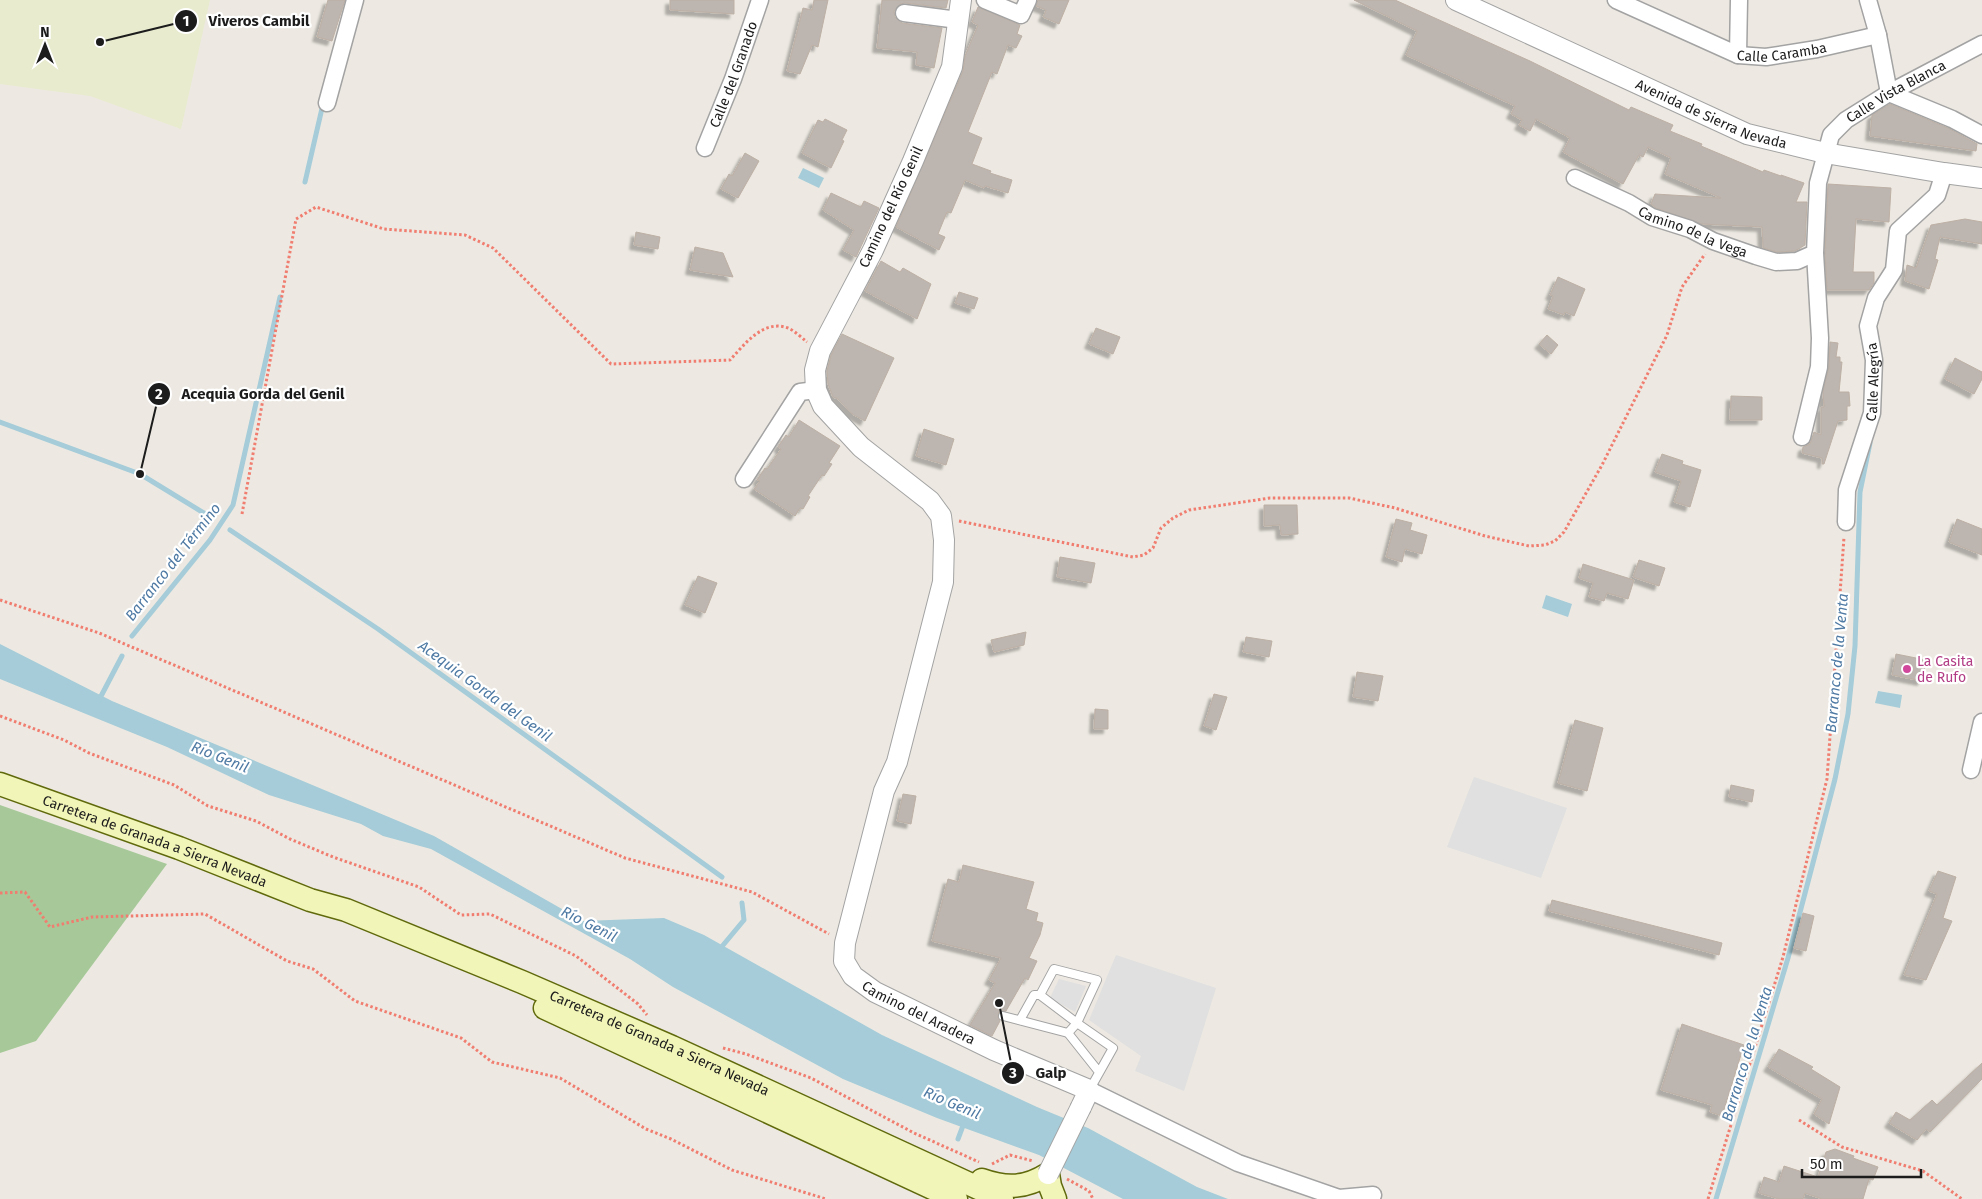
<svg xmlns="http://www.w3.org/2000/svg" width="1982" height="1199" viewBox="0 0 1982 1199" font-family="'Fira Sans',sans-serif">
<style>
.farmland{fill:#e8ebce}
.forest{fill:#a7c999}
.parking{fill:#e0e0e0}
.water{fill:#a5ccd8}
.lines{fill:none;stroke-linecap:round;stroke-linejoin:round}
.stream{stroke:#a5ccd8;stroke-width:5}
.building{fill:#bdb5af;stroke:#bdb0a5;filter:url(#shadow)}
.service-casing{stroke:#a3a3a3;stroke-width:10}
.minor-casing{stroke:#a3a3a3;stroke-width:19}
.tertiary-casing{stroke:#a3a3a3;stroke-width:22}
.secondary-casing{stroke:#606a0c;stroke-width:25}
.path{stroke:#f07d6f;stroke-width:3;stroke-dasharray:2.5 2.5;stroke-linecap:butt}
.service{stroke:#fff;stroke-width:8}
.minor{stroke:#fff;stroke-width:16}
.tertiary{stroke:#fff;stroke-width:20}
.secondary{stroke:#f2f5b8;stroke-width:22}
.tertiary-bridge-casing{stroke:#a3a3a3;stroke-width:22;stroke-linecap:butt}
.tertiary-bridge{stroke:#fff;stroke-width:20}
.hotel-dot{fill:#d1479c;stroke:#fff;stroke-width:2}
.labels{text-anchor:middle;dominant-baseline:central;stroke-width:4.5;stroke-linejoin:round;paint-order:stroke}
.street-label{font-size:14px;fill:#1c1c1c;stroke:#fff}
.hotel-label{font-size:14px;fill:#b23c85;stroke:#fff;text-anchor:start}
.water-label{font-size:15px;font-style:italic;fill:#4f7aa4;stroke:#fff}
.leader{fill:none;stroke:#1c1c1c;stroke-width:2}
.callout-dot{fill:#1c1c1c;stroke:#fff;stroke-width:2}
.mark-label{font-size:15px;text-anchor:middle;font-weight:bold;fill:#fff}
.callout-label{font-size:15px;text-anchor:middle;font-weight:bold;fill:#1c1c1c;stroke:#fff;stroke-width:4.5;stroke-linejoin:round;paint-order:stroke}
</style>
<defs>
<filter id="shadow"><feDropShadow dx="-4.5" dy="4.5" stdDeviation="1" flood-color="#0004"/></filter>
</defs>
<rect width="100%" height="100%" fill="#ede9e2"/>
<polygon class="farmland" points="0,0 210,0 181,129 90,96 0,84"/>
<polygon class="forest" points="0,805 167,864 36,1041 0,1053"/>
<g class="parking">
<polygon points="1474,777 1567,808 1541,878 1447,847"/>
<polygon points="1116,955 1216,988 1184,1091 1135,1071 1141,1056 1089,1020"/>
<polygon points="1059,979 1086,986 1075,1012 1050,998"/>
</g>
<g class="water">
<polygon points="803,168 824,178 819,188 798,178"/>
<polygon points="1546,595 1572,604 1568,617 1542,608"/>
<polygon points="0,644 112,701 434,836 583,921 664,918 704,935 882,1035 1037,1107 1088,1128 1197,1187 1228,1199 1123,1199 1039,1155 937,1118 843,1079 673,987 630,959 431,849 383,836 361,824 269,795 167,747 0,679"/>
<polygon points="1878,691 1902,695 1900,708 1875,703"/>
</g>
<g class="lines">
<g class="stream">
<polyline points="305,182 323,104"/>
<polyline points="0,422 140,474 212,518"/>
<polyline points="230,530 378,629 722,877"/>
<polyline points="132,636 210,540 233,505 280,297"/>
<polyline points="99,700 122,656"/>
<polyline points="719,950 744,920 742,903"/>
<polyline points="958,1139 964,1123"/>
<polyline points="1716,1199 1788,958 1835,779 1848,714 1855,646 1860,492 1870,443"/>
</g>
</g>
<g class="building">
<polygon points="328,0 345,0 332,41 317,37"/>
<polygon points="670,0 734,0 734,14 670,10"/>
<polygon points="814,0 828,0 818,47 812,45 800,74 787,71 803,8 812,10"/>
<polygon points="882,0 948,0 946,8 905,3 900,4 894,11 895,17 902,23 942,28 934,68 916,65 917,52 877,48"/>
<polygon points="1038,0 1069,0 1059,24 1043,17 1046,10 1036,6"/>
<polygon points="1354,0 1395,0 1530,61 1629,110 1631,107 1673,125 1670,131 1702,144 1701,146 1763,172 1764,170 1781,176 1781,175 1804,183 1796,202 1807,202 1805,245 1795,251 1777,252 1763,248 1762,227 1701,224 1656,208 1651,204 1655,194 1721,198 1665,174 1671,158 1648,147 1643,157 1639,155 1623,184 1585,164 1563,152 1570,138 1536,119 1530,131 1519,125 1522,120 1511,114 1515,106 1406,55 1417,31"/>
<polygon points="978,7 1020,25 1017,34 1022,36 1016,48 1008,45 997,74 992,72 968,132 982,138 972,164 991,171 990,173 1012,180 1008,193 985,186 984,188 965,180 951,213 947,212 938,234 945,237 939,250 896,227 963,71 965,56 978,25 972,22"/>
<polygon points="1890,104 1948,128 1977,144 1976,151 1870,136 1872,115"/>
<polygon points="825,119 847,130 842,140 844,141 831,168 802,153 818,120 823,122"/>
<polygon points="745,153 759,161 738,198 721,189 729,174 732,176"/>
<polygon points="1828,184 1891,188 1889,222 1856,219 1853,272 1874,272 1874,283 1869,290 1827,290 1825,253"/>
<polygon points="831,193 861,207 864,201 879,208 856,257 843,250 854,230 823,210"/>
<polygon points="1965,219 1982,222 1982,244 1940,237 1935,259 1938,260 1929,289 1905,281 1907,265 1916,268 1931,225"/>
<polygon points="636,232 660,237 658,249 634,245"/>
<polygon points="695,247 723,253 733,277 690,270"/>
<polygon points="881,261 900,272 903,268 931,284 917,319 865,291"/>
<polygon points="1558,277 1585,289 1574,316 1565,312 1564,315 1548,309 1553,296 1550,295"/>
<polygon points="959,292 978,298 974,309 955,303"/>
<polygon points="1096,328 1120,337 1113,354 1089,344"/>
<polygon points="842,334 894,358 865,421 852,414 838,399 833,397 828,384 827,371 831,355"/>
<polygon points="1547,335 1558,345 1551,354 1539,344"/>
<polygon points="1830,342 1838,343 1836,357 1840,357 1840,362 1842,362 1839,392 1849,392 1850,406 1847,406 1847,420 1838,421 1824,464 1822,464 1822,458 1802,453 1803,447 1810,444 1814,432 1821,435 1821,407 1824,407 1823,391 1829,367"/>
<polygon points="1955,358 1982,372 1982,379 1974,394 1945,379"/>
<polygon points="1731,396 1762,397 1762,420 1730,420"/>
<polygon points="799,420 840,446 829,463 832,464 824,476 822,475 808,496 810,497 803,509 800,508 795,516 754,489 760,481 757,480 765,468 767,469 781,449 778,447 786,435 789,437"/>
<polygon points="924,429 954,439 946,465 916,456"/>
<polygon points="1662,454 1683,461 1682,464 1701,470 1690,507 1674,502 1681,481 1655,472"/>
<polygon points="1264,505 1297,505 1298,534 1281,535 1280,525 1264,526"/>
<polygon points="1396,519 1412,523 1410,530 1427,535 1422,554 1405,549 1402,562 1386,557"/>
<polygon points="1957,519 1982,529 1982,555 1949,542"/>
<polygon points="1060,557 1095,563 1091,583 1057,577"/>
<polygon points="1639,560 1665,568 1659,586 1633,577"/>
<polygon points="1583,564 1634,580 1628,599 1607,593 1604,601 1589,597 1593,583 1579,578"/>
<polygon points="698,576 717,583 705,613 685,605"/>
<polygon points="1026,632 1024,645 994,652 991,640"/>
<polygon points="1246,637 1272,641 1269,657 1243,652"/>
<polygon points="1896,654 1926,660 1922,681 1892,675"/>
<polygon points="1357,672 1383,676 1378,701 1353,697"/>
<polygon points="1214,694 1227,697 1216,730 1204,726"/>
<polygon points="1095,709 1108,710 1108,729 1094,729"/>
<polygon points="1575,720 1603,728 1587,791 1558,783"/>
<polygon points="1731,785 1754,790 1752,802 1729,797"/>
<polygon points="903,794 916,796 911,824 897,821"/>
<polygon points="963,865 1034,882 1026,909 1038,913 1036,921 1043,923 1040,935 1029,958 1037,961 1028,980 1025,978 1006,1011 999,1012 998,1017 1000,1021 992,1036 970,1025 995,983 989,980 1001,958 932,941 948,879 959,882"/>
<polygon points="1938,871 1956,877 1943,918 1952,921 1926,980 1904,975 1937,894 1929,891"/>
<polygon points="1552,900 1722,943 1719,955 1549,911"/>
<polygon points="1803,913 1814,916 1806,951 1794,948"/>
<polygon points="1682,1024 1744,1045 1722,1116 1710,1112 1712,1105 1661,1090"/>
<polygon points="1779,1049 1813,1067 1811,1069 1840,1087 1829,1124 1814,1114 1822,1099 1768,1067"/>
<polygon points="1982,1063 1982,1079 1930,1132 1926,1129 1917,1140 1889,1123 1896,1112 1910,1120 1932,1100 1937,1105"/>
<polygon points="1835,1149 1854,1156 1853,1158 1878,1167 1873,1180 1869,1179 1863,1199 1822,1199 1805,1193 1803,1199 1779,1199 1759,1193 1764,1177 1779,1182 1784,1166 1818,1177 1826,1152"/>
</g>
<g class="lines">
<g class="service-casing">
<g id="service">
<polygon points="1054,969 1097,980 1077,1023 1040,995"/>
<polyline points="1003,1016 1068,1033"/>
<polyline points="1020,1020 1034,995 1040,995"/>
<polyline points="1090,1089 1113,1048 1077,1023 1068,1033 1099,1072"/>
</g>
</g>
<g class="minor-casing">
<g id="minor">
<polyline points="985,0 1021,15 1028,0"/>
<path id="s1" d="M 1616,0 L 1738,55 L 1766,57 L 1817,49 L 1878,35"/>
<polyline points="1868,0 1878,35 1889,93 1952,119 1982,135"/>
<polyline points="904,13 958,20"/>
<polyline points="1738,55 1739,0"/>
<polyline points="327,103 355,0"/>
<path id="s2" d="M 705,148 L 733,79 L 760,0"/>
<path id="s3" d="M 1575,178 L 1629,203 L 1652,217 L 1690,229 L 1713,241 L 1756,256 L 1776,262 L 1797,261 L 1815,253 L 1818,183 L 1831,135 L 1846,120 L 1889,93 L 1982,44"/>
<polyline points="1802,437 1819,367 1820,338 1815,253"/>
<polyline points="744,479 800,392 816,390"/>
<path id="s4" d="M 1846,522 L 1847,490 L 1872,413 L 1874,360 L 1868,326 L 1876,298 L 1894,270 L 1898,231 L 1937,195 L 1944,173"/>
<polyline points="1971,770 1982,722"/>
<polyline points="1089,1090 1238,1163 1339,1198 1373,1195"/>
</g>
</g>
<g class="tertiary-casing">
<g id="tertiary">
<path id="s5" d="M 961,0 L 952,67 L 913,161 L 873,250 L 820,351 L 815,370 L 816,390 L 823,406 L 861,447 L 930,501 L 941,516 L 944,540 L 943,582 L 897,762 L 884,791 L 845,943 L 844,961 L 853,976 L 875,992 L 994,1050 L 1089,1090 L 1081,1107"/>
<path id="s6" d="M 1456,0 L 1747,134 L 1825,153 L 1944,173 L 1982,178"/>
</g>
</g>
<g class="secondary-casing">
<g id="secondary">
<path id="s7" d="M 0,784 L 179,848 L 310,900 L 346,910 L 522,982 L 672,1047 L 1002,1199"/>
<polyline points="545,1008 956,1199"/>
<path d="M 982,1180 C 1007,1189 1026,1188 1048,1174 L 1050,1186 L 1055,1199"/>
</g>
</g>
<g class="path">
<path d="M 242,514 L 296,219 L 316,207 L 384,229 L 465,235 L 493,248 L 611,364 L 730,360 C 745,344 763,319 788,328 C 795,331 802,338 807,342"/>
<polyline points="959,521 1133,557 1144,555 1153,548 1161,528 1173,518 1189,510 1270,498 1349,498 1395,508 1485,536 1529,546 1545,545 1555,541 1564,532 1602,465 1667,335 1682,287 1705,254"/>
<polyline points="0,600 99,633 625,858 752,892 829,934"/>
<polyline points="0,716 64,740 89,753 174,785 208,806 256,821 290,839 333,857 419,887 461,915 490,914 576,956 638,1004 647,1015"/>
<polyline points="0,893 25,892 50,927 92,917 205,914 287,961 313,969 355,1001 461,1038 492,1062 560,1078 646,1129 671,1139 732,1170 826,1199"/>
<polyline points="723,1048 746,1054 811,1078 914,1133 979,1162"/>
<polyline points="1799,1120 1842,1147 1923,1171 1962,1199"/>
<polyline points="992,1164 1010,1155 1033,1161"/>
<polyline points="1067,1179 1089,1191 1093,1199"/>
<polyline points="1708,1199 1783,957 1827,779 1844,537"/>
</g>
<use href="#service" class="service"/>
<use href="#minor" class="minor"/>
<use href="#tertiary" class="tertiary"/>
<use href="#secondary" class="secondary"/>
<g class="tertiary-bridge-casing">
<polyline id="tertiary-bridge" points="1048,1174 1081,1107"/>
</g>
<use href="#tertiary-bridge" class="tertiary-bridge"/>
</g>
<circle class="hotel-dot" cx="1907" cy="669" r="5"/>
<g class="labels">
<g class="street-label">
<text stroke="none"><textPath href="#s1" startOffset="178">Calle Caramba</textPath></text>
<text stroke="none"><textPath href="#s2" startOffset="79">Calle del Granado</textPath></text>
<text stroke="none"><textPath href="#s3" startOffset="458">Calle Vista Blanca</textPath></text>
<text stroke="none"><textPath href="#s6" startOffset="280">Avenida de Sierra Nevada</textPath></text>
<text transform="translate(891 207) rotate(-65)">Camino del Río Genil</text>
<text stroke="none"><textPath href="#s3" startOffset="130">Camino de la Vega</textPath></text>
<text stroke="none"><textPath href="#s4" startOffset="144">Calle Alegría</textPath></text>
<text stroke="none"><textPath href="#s7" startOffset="165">Carretera de Granada a Sierra Nevada</textPath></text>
<text stroke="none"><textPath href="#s5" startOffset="1152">Camino del Aradera</textPath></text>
<text stroke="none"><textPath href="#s7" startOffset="709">Carretera de Granada a Sierra Nevada</textPath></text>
</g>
<g class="hotel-label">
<text x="1917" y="661">La Casita<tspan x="1917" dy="16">de Rufo</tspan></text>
</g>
<g class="water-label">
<text transform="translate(173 562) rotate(-52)">Barranco del Término</text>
<text transform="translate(1837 663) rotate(-85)">Barranco de la Venta</text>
<text transform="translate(485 691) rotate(36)">Acequia Gorda del Genil</text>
<text transform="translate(220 757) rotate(22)">Río Genil</text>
<text transform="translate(589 924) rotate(27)">Río Genil</text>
<text transform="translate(1747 1054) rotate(-73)">Barranco de la Venta</text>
<text transform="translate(952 1103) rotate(23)">Río Genil</text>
</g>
</g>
<path class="leader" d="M100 42L186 21M140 474L159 394M999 1003L1013 1073"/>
<g class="callout-dot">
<circle cx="100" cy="42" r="5"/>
<circle cx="140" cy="474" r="5"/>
<circle cx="999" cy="1003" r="5"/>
<circle cx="186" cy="21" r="12"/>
<circle cx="159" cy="394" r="12"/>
<circle cx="1013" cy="1073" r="12"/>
</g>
<g class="mark-label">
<text x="186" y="26">1</text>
<text x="159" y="399">2</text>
<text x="1013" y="1078">3</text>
</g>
<g class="callout-label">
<text x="259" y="26">Viveros Cambil</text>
<text x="263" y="399">Acequia Gorda del Genil</text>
<text x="1051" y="1078">Galp</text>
</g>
<g transform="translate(45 45)" stroke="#ffffff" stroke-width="4" paint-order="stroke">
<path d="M0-4L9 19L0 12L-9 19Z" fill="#1c1c1c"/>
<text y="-8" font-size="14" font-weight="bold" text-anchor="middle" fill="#1c1c1c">N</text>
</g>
<path d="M1802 1169v8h119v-8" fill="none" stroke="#1c1c1c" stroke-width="2.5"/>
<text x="1810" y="1169" font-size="15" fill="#1c1c1c" stroke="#ffffff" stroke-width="4" paint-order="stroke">50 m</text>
</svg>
